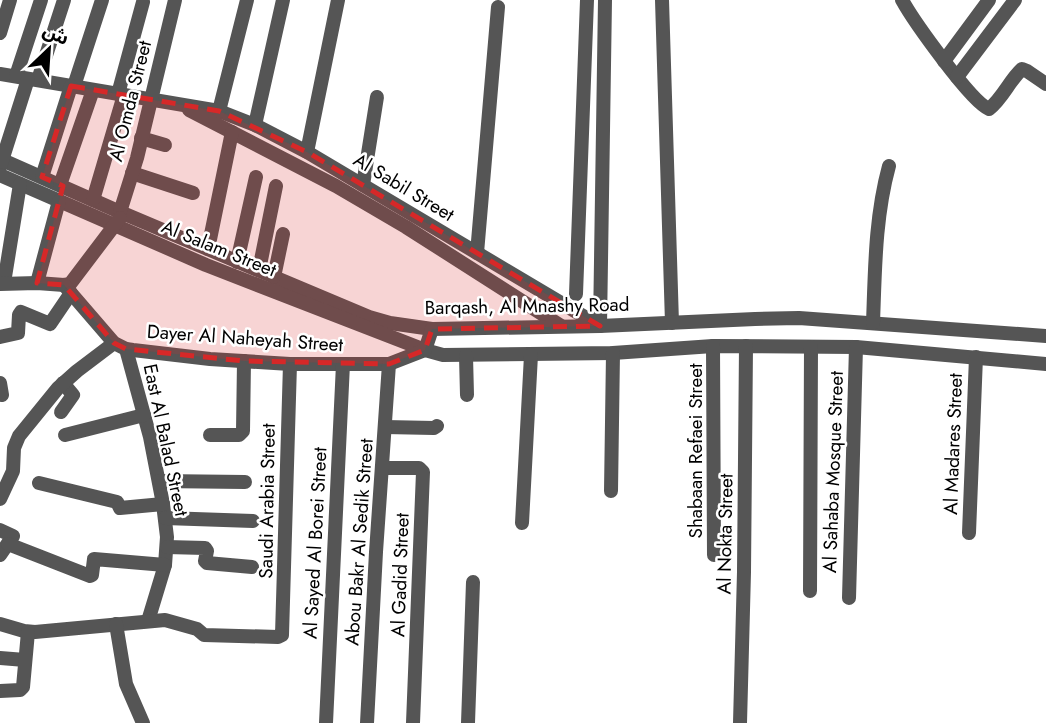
<svg xmlns="http://www.w3.org/2000/svg" width="1046" height="723" viewBox="0 0 1046 723" font-family="Jost,'Noto Sans Arabic',sans-serif">
<style>
.lines{fill:none;stroke-linecap:round;stroke-linejoin:round}
.minor{stroke:#555;stroke-width:14}
.marked{fill:#d62828;fill-opacity:0.2;stroke:#d62828;stroke-width:5;stroke-dasharray:14 9;stroke-linejoin:round}
.labels{text-anchor:middle;dominant-baseline:central;stroke-width:5;stroke-linejoin:round;paint-order:stroke}
.street-label{font-size:19px;fill:#000;stroke:#fff}
</style>
<rect width="100%" height="100%" fill="#fff"/>
<g class="lines">
<g class="minor">
<polyline points="662,0 672,323"/>
<path d="M 902,0 C 913,20 971,102 989,109 C 1003,98 1009,81 1022,69 L 1027,71 L 1046,84"/>
<polyline points="0,33 10,0"/>
<polyline points="944,61 989,0"/>
<polyline points="0,74 219,111 255,125 307,152 600,326 605,0"/>
<polyline points="16,76 41,0"/>
<polyline points="957,77 1015,0"/>
<polyline points="38,80 64,0"/>
<polyline points="74,86 102,0"/>
<polyline points="118,94 143,2"/>
<polyline points="189,110 336,186 406,227 561,326"/>
<polyline points="219,111 247,0"/>
<polyline points="255,125 283,0"/>
<polyline points="141,138 165,145"/>
<polyline points="307,152 338,0"/>
<polyline points="0,159 120,212 369,317 390,323 432,329 600,326 755,319 799,318 1046,336"/>
<polyline points="0,167 28,79"/>
<polyline points="132,173 193,193"/>
<polyline points="0,175 206,265 425,350 443,355 613,353 713,346 856,347 1046,364"/>
<polyline points="42,177 71,86"/>
<polyline points="60,185 93,90"/>
<polyline points="363,185 377,97"/>
<polyline points="93,200 124,95"/>
<polyline points="120,212 137,158 175,0"/>
<polyline points="208,249 232,132"/>
<polyline points="477,253 498,7"/>
<polyline points="237,262 256,177"/>
<polyline points="259,270 276,186"/>
<polyline points="274,277 283,234"/>
<polyline points="4,283 20,184"/>
<polyline points="37,283 59,201"/>
<polyline points="0,284 37,283 64,285 70,284 120,218"/>
<polyline points="64,285 114,343 126,349 133,350 210,359 290,364 389,364 425,350 432,329"/>
<polyline points="576,294 587,0"/>
<path d="M 873,323 C 875,270 875,217 889,166"/>
<polyline points="0,337 18,333 19,315 21,312 50,324 71,293"/>
<polyline points="713,346 714,555"/>
<polyline points="126,349 150,437 163,504 167,537 165,565 148,621"/>
<polyline points="466,356 467,395"/>
<polyline points="0,383 2,395"/>
<polyline points="61,412 73,395 63,383"/>
<polyline points="385,427 434,428 437,426"/>
<polyline points="65,435 144,415"/>
<polyline points="210,435 239,435 243,431 244,361"/>
<polyline points="382,468 419,468 423,472 413,723"/>
<polyline points="159,481 245,482"/>
<polyline points="39,483 117,502 120,508 163,504"/>
<polyline points="611,491 613,353"/>
<polyline points="0,499 13,471 14,448 19,436 58,388 77,371 114,343"/>
<polyline points="165,518 253,521"/>
<polyline points="522,523 531,355"/>
<polyline points="0,530 13,536 0,555"/>
<polyline points="969,533 976,357"/>
<polyline points="8,544 90,576 92,575 94,559 165,565"/>
<polyline points="167,547 205,548 207,551 205,561 207,563 252,567"/>
<polyline points="810,591 811,347"/>
<polyline points="849,598 856,347"/>
<polyline points="0,624 24,631 35,632 165,620 197,629 204,635 278,637 282,635 290,364"/>
<polyline points="116,624 126,684 143,723"/>
<polyline points="0,658 25,660"/>
<polyline points="0,691 20,690 23,687 28,632"/>
<polyline points="326,723 343,364"/>
<polyline points="367,723 376,552 389,364"/>
<polyline points="468,723 473,582"/>
<polyline points="740,723 744,572 746,346"/>
</g>
</g>
<path class="marked" d="M 71,86 L 219,111 L 307,152 L 600,326 L 432,329 L 425,350 L 389,364 L 244,361 L 126,349 L 114,343 L 64,285 L 37,283 L 63,186 L 42,177 Z"/>
<g class="labels">
<g class="street-label">
<text transform="translate(130 101) rotate(-76)">Al Omda Street</text>
<text transform="translate(404 187) rotate(31)">Al Sabil Street</text>
<text transform="translate(219 248) rotate(22)">Al Salam Street</text>
<text transform="translate(527 306) rotate(-1)">Barqash, Al Mnashy Road</text>
<text transform="translate(245 338) rotate(4)">Dayer Al Naheyah Street</text>
<text transform="translate(166 440) rotate(78)">East Al Balad Street</text>
<text transform="translate(953 444) rotate(-88)">Al Madares Street</text>
<text transform="translate(695 451) rotate(-90)">Shabaan Refaei Street</text>
<text transform="translate(833 472) rotate(-88)">Al Sahaba Mosque Street</text>
<text transform="translate(267 501) rotate(-89)">Saudi Arabia Street</text>
<text transform="translate(725 534) rotate(-89)">Al Nokta Street</text>
<text transform="translate(359 542) rotate(-86)">Abou Bakr Al Sedik Street</text>
<text transform="translate(315 543) rotate(-87)">Al Sayed Al Borei Street</text>
<text transform="translate(400 575) rotate(-88)">Al Gadid Street</text>
</g>
</g>
<g transform="translate(49 49) rotate(25)" stroke="#ffffff" stroke-width="5" paint-order="stroke">
<path d="M0-5L12 26L0 18L-12 26Z" fill="#000000"/>
<text y="-10" font-size="19" font-weight="bold" text-anchor="middle" fill="#000000">ش</text>
</g>
</svg>
